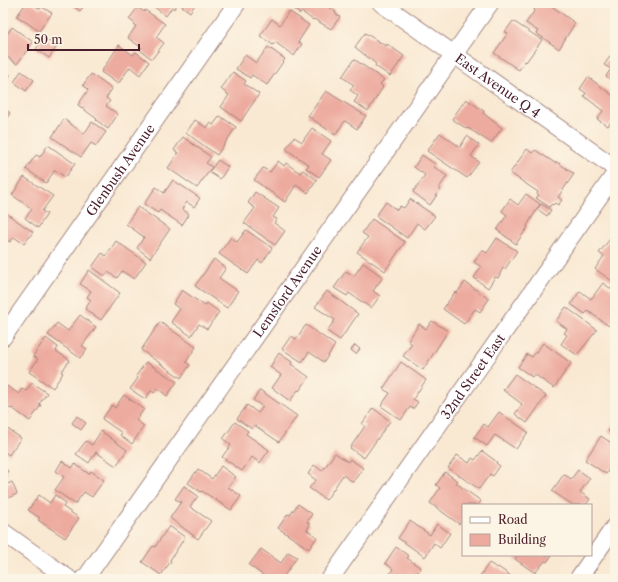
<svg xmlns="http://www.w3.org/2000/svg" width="618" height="582" viewBox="0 0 618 582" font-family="'Libre Caslon Text',serif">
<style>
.building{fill:#edaa9f}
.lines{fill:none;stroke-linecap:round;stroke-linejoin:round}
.minor-casing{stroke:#a2847f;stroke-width:19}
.minor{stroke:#fff;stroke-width:17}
.labels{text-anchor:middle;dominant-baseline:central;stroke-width:3.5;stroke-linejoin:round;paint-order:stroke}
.street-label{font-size:13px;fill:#4a1f2b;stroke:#fcf5e5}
</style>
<rect width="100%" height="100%" fill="#fcf5e5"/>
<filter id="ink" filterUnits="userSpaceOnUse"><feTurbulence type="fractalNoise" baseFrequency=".025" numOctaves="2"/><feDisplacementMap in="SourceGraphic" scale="8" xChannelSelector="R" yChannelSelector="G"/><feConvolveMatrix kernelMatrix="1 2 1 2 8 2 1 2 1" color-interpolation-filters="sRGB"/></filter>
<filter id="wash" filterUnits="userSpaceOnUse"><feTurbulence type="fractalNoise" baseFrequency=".012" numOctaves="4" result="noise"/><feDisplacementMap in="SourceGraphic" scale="16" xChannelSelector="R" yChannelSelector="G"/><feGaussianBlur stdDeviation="0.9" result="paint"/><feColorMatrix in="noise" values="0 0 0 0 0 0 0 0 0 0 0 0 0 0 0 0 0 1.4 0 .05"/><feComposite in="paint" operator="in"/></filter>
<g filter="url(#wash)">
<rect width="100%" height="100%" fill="#f9e9d3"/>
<g id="blocks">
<g class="building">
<polygon points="26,3 31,3 40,9 42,7 52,13 39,31 17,16"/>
<polygon points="69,3 86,3 80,11"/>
<polygon points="149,3 196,3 190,12 178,3 174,9 172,7 166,16"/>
<polygon points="285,3 326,3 325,4 336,12 335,13 340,17 331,29 314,19 313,20 302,12 300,14"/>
<polygon points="531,3 552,3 550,5 575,23 559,49 536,33 538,31 526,23 535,10 533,8 535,5"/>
<polygon points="138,7 144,12 145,10 165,24 156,37 164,43 152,59 140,50 142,48 128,38 136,26 134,25 135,24 129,19"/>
<polygon points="289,11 309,25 298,42 302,44 294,56 275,42 273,45 260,36 272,19 280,25"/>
<polygon points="513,21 542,40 526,62 525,61 519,70 494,53 508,33 505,32"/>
<polygon points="12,27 33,42 17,64 3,54 3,40"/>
<polygon points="365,33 386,46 387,44 404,56 390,76 375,66 376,64 355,47"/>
<polygon points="44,38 57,46 49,58 36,49"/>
<polygon points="119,45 133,55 136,52 149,62 140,75 130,67 118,84 101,72"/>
<polygon points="268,47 285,59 267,85 252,75 250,78 236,69 245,55 256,63"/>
<polygon points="614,51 615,52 615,83 606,76 611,69 604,65"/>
<polygon points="354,59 384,80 380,84 383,87 368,111 354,102 358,96 350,90 354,85 342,77"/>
<polygon points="3,70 10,75 3,85"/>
<polygon points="21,71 34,80 26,91 14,82"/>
<polygon points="233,72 246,81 244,84 259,94 241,121 221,107 229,95 221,89"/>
<polygon points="91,74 112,89 106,98 110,101 106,106 118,114 108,129 96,120 97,119 78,105 88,90 83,85"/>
<polygon points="588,77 615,97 615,117 608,126 597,119 603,111 584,96 586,93 580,89"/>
<polygon points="326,91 366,116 357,129 345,121 335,135 308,116"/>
<polygon points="466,99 484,111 483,113 502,128 491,143 468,128 467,129 452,119"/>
<polygon points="3,108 10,113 3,124"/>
<polygon points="220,116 236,127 217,155 186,133 195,120 207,128 210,123 213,125"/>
<polygon points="64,119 84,134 92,122 106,132 96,146 91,143 81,157 52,137"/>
<polygon points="312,128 331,141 322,154 331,160 319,177 306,168 309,165 286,149 294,137 302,142"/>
<polygon points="440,133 460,147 467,136 479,145 471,156 479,162 467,178 427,151"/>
<polygon points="183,137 211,157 206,163 212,167 197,188 168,168 178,153 174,150"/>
<polygon points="48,145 75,164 65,177 55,170 46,183 26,169 36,155 40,157"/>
<polygon points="527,149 532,153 535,150 555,163 557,162 574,174 558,197 562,200 558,205 555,203 553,205 552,204 549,207 536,198 539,195 537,194 538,192 510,173"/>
<polygon points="422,155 435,164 434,167 447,176 439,188 441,189 430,205 413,192 425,175 414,167"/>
<polygon points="218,160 228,167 220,179 209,172"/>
<polygon points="278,161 284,166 286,163 300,173 303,170 317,180 308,193 296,185 285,202 254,180 263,168 270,172"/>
<polygon points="24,177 53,196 42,211 47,214 38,228 25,218 32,209 12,195"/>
<polygon points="173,180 200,198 194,207 187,202 182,209 189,214 182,225 160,210 158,213 144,204 156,187 164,193"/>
<polygon points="255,192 279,208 273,217 277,219 274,223 285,231 275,245 244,223 255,208 248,203"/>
<polygon points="526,194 540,204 527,226 528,227 516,244 497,230 507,215 502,211 510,199 518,205"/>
<polygon points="410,199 435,216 425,229 417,223 407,238 376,216 386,202 397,210 400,206 404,208"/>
<polygon points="541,204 551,210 547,216 537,209"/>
<polygon points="138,207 170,229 150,258 137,248 144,237 126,224"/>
<polygon points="3,211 33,232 24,244 14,237 10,242 7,240 3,246"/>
<polygon points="372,219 405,242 385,271 357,252 368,237 362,233"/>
<polygon points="246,230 272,248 262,263 258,260 248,274 219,254 231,237 237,242"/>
<polygon points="497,238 517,251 505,269 503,268 498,278 495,277 488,288 474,278 481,267 474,262 482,250 487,253"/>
<polygon points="610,239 615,242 615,283 595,269 604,256 599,253"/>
<polygon points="116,241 146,262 134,279 122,271 117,278 108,272 105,276 92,267 102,253 106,256"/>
<polygon points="214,259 226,268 219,278 238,291 227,308 195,286"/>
<polygon points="363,263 383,277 373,291 380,296 371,308 349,293 347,296 334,288 346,271 354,276"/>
<polygon points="89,270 120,293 101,320 85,309 91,300 87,297 91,291 80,284"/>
<polygon points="465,282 489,299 480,312 475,309 464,324 443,309 455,292 457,293"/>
<polygon points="603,283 615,292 615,318 609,326 588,311 585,314 571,304 580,291 591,299"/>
<polygon points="182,290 205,306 207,303 219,312 207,329 199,324 191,336 171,322 180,309 173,304"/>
<polygon points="327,291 358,314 340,340 327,331 335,320 315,307"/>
<polygon points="566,307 597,330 577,355 561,344 567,335 564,333 567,329 556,321"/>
<polygon points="80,315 96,327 82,346 87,349 80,358 48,335 57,323 68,331"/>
<polygon points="432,321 448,331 423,370 403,356 412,344 408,341 419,324 426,329"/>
<polygon points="160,322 196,347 186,362 190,365 181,378 141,350"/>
<polygon points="306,325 335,345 324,362 309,352 302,362 282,349 291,336 296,339"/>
<polygon points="46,338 58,347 56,351 70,360 61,372 63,373 53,388 29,372 38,359 33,356"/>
<polygon points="543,343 571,363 554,388 534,374 532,377 518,367 527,354 532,357"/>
<polygon points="355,345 360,349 356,354 351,350"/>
<polygon points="279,353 292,362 291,364 309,377 299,391 298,390 290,401 272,388 281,375 270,367"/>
<polygon points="146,362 177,382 167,396 157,388 154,393 151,391 145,399 130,389 138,378 136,376"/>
<polygon points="401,362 426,380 413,399 418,402 413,409 410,407 401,420 381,406 390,393 383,389"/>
<polygon points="515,374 546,396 527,423 515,414 522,404 503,390"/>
<polygon points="32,383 47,393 39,404 41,405 30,421 12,408 11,409 3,404 3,392 7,386 19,394 22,389 26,391"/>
<polygon points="260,390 297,416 279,442 254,425 252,429 237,419 247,405 258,413 263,407 253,400"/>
<polygon points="124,395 144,409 136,420 144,426 132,444 120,435 122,433 102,419 112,405 115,408"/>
<polygon points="373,408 390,421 364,458 350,448 365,426 362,424"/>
<polygon points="3,409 8,413 3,420"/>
<polygon points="499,412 528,432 516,449 495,435 487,446 474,437 484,424 488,427"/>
<polygon points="77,416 86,423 81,430 72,423"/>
<polygon points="235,422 248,431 246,434 269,450 260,463 252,457 242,471 222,457 231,445 223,439"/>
<polygon points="615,422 615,436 608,431"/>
<polygon points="3,426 21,438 9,455 3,451"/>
<polygon points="101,431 127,450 116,466 96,452 89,463 76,454 86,441 92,445"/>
<polygon points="601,436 610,442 612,439 615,441 615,468 613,470 610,468 606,474 585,460"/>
<polygon points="482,451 497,462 496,463 500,466 493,476 490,474 479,489 448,468 457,455 469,463 472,458 475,460"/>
<polygon points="335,453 348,462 350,459 363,468 353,482 343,475 326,500 309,488 316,480 308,474 314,465 322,471"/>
<polygon points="62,461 72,468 75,464 89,474 91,471 104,480 92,497 84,492 75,504 55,490 64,477 56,471"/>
<polygon points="221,466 236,477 228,487 241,496 231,510 202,491 201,492 188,483 198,469 212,479"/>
<polygon points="3,467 8,471 3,478"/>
<polygon points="578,470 590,478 580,492 590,499 586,505 573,505 552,491 564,474 571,479"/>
<polygon points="445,472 458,481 456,483 481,501 478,505 463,505 463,518 459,524 430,503 440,488 436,485"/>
<polygon points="12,482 17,494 6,499 3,493 3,486"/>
<polygon points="184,486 198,496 190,507 211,521 198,539 170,518 181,502 175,499"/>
<polygon points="39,495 50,503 55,495 66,503 63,507 79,518 65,538 38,520 40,518 28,510"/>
<polygon points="298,504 312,514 307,522 310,524 307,530 317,537 309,549 278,528 288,514 290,515"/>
<polygon points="410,521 430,535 437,524 450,533 440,548 434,543 425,557 398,538"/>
<polygon points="169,526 185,537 170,560 171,561 161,575 142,562 153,546 155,547"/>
<polygon points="396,547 409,556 407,558 421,568 413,579 386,579 393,569 385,563"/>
<polygon points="261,549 281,563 288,552 297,557 282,579 268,579 249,565"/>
<polygon points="518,555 552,555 547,562 545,561 535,573 515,559"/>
<polygon points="489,563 497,568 498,567 511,576 509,579 478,579"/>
</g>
</g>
</g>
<g filter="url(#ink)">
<use href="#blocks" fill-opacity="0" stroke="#a2847f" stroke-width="1"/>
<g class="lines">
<g class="minor-casing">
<g id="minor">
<path id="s1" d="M 381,3 L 615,168"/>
<path id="s2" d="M 3,337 L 237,3"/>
<polyline points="3,532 69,579"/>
<path id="s3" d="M 83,579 L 87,576 L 490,3"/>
<path id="s4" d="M 330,579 L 615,174"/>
<polyline points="578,579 615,526"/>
</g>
</g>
<use href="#minor" class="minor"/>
</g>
</g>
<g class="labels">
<g class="street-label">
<text stroke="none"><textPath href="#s1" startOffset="143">East Avenue Q 4</textPath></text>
<text stroke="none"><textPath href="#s2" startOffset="204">Glenbush Avenue</textPath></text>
<text stroke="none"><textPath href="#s3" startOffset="353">Lemsford Avenue</textPath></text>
<text stroke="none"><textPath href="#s4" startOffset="248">32nd Street East</textPath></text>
</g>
</g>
<rect width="618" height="582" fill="none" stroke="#fcf5e5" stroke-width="16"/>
<rect x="462" y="504" width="130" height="52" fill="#fcf5e5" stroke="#b59f9b"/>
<rect x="470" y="517" width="20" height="6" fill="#ffffff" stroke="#b59f9b"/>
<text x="498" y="524" font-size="12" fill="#4a1f2b">Road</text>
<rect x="470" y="534" width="20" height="12" fill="#edaa9f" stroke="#b59f9b"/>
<text x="498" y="544" font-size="12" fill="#4a1f2b">Building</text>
<path d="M28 44v6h111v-6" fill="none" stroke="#4a1f2b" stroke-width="2"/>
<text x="34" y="44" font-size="12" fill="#4a1f2b" stroke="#fcf5e5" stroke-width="3" paint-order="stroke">50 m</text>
</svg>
